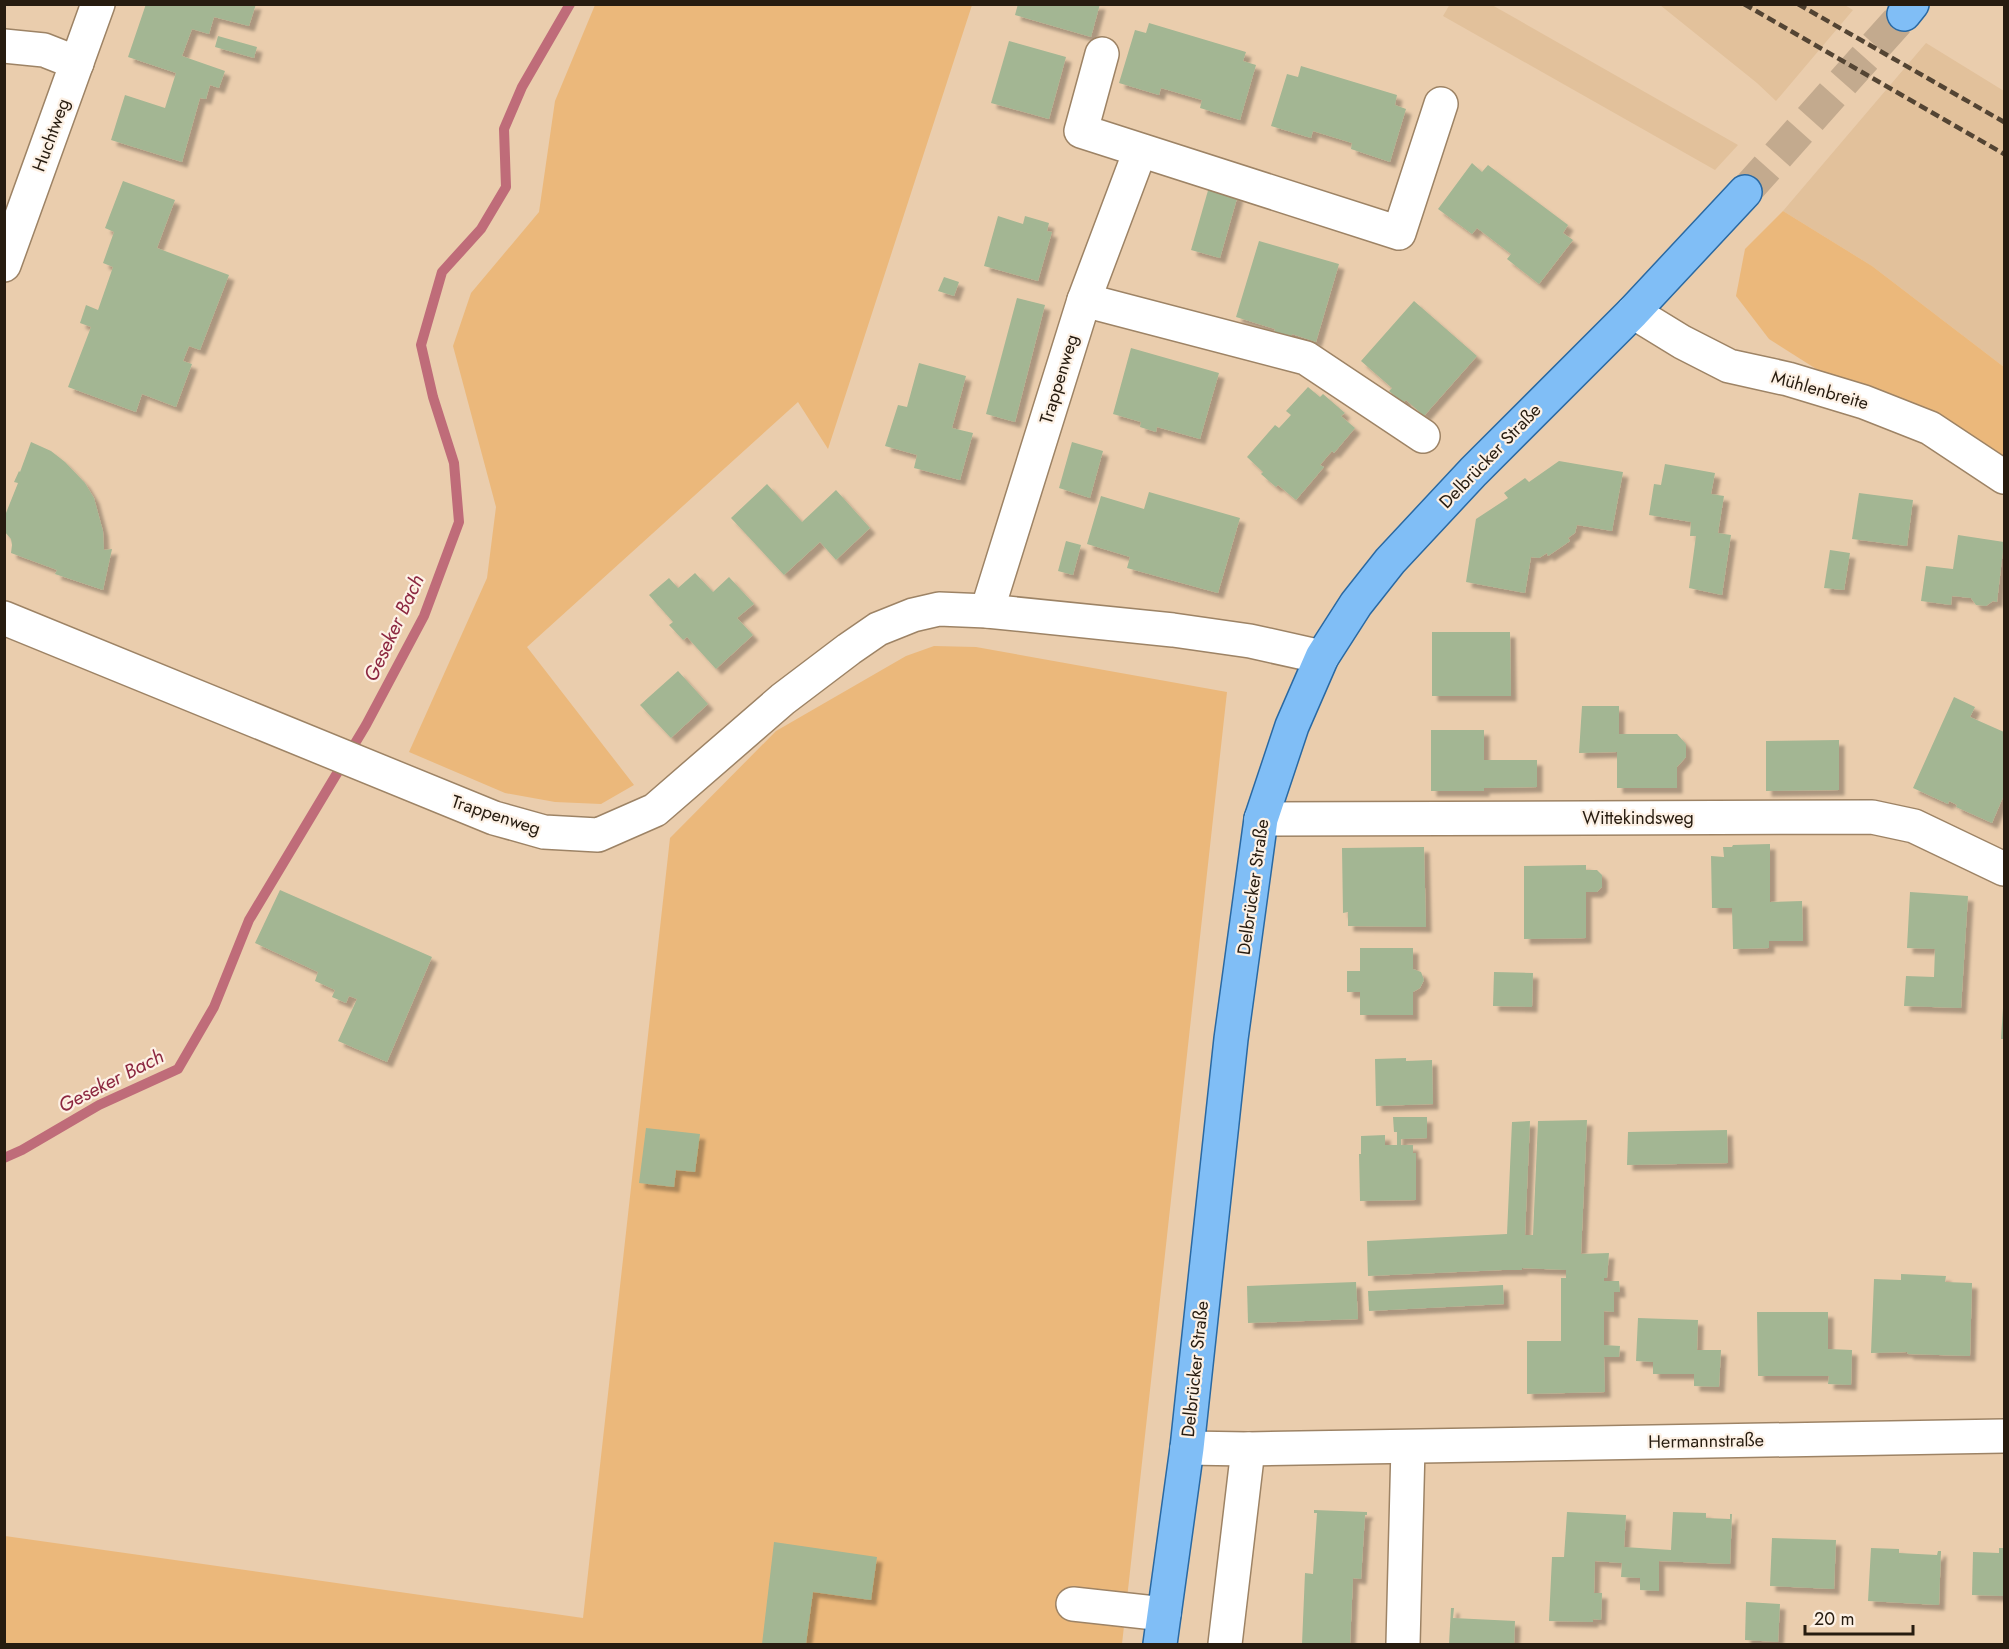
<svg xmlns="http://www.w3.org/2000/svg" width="2009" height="1649" viewBox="0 0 2009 1649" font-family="Jost,sans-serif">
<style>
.built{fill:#e2c19b}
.green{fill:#ebb87b}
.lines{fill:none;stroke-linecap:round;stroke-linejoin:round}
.stream{stroke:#bf6c79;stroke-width:10}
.building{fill:#a3b693;filter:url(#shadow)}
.major-tunnel{stroke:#c3aa8e;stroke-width:33;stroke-dasharray:33 16;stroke-linecap:butt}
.minor-casing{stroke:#9d8365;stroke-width:36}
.major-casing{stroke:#2a69a2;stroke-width:36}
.minor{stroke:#fff;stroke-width:33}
.major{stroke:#80bef6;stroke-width:33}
.rail{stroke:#534433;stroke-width:4.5;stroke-dasharray:9 4.5;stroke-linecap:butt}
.labels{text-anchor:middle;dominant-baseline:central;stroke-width:4.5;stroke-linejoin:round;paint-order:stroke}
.street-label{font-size:18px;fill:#271c10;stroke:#fdf1e5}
.water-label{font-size:20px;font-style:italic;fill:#8c2740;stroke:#fdf1e5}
</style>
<defs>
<filter id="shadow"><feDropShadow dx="5.5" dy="5.5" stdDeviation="1.5" flood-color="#0004"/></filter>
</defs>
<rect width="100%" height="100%" fill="#eacdad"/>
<g class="built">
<polygon points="1450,4 1492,5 1738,145 1715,170 1443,16"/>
<polygon points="1843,4 1853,10 1776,101 1757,83 1660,5"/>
<polygon points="1926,43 2004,91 2004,367 1872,266 1783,211"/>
</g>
<g class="green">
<polygon points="595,5 972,5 828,449 798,402 527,647 634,785 601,804 555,802 505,793 409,752 487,578 496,507 453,346 471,293 539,212 555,101"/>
<polygon points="1783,211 1872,266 2004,367 2004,460 1832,379 1769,339 1736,296 1745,249"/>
<polygon points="934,646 976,647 1227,692 1122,1644 5,1644 5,1536 583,1618 670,838 776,731 906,656"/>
</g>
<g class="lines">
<polyline class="stream" points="4,1158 22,1150 99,1105 178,1069 214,1007 249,920 366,725 424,616 459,522 454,463 433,397 421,345 442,272 481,229 506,187 504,129 522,87 570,4"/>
</g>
<g class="building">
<polygon points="146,4 256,4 249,26 214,17 209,34 192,29 182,56 225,71 219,88 210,85 206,99 200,98 182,162 111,140 125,95 165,108 176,73 128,57"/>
<polygon points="1018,4 1100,4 1091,37 1015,15"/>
<polygon points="1149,23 1246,52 1243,61 1256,65 1240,120 1200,108 1202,100 1161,88 1159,95 1119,83 1135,30 1146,33"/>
<polygon points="218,36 257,47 254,58 215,47"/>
<polygon points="1009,41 1066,57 1049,119 991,103"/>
<polygon points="1301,66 1397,95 1395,105 1406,109 1390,162 1351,149 1352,143 1313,131 1311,138 1271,126 1287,74 1298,77"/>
<polygon points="1472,163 1482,172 1488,165 1568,225 1563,233 1573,240 1539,284 1507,259 1511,254 1477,228 1472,234 1438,209"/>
<polygon points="123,181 175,200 157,248 229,275 200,350 189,346 183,361 192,364 176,407 142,394 136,412 68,387 91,327 80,323 86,305 98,310 113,267 103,263 114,232 105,228"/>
<polygon points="1209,187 1238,195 1220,258 1191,250"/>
<polygon points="998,216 1023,224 1025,216 1049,223 1047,231 1052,232 1038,281 984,266"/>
<polygon points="1259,241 1339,264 1316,342 1292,334 1291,338 1274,333 1275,329 1236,317"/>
<polygon points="944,277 959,282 954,296 938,291"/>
<polygon points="1017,298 1045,305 1015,422 986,414"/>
<polygon points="1414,301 1477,356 1424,416 1406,400 1403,403 1389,391 1392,388 1361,361"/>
<polygon points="1131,348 1219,373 1200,439 1157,427 1156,432 1140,427 1141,422 1113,414"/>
<polygon points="919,363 966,376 952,428 973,433 960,480 914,468 917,455 885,446 898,405 907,407"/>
<polygon points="1308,387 1320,397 1323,394 1345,413 1341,416 1355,428 1334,453 1332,451 1320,465 1324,467 1296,500 1278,485 1276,487 1261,474 1263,472 1247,457 1275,425 1279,428 1291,415 1286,411"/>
<polygon points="31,442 51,451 65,462 85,483 94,498 103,531 104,550 112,549 103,590 55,574 57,570 11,553 12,545 11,539 4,531 4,518 18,483 14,482 19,471 20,472"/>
<polygon points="1072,442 1103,451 1090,498 1059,488"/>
<polygon points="1559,461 1623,472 1612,531 1577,525 1575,533 1568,538 1570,541 1548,556 1547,553 1539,558 1531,557 1525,593 1466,582 1476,519 1508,498 1504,493 1525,478 1529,482"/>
<polygon points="1665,464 1715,473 1711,494 1724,496 1718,533 1731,535 1722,595 1689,588 1696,536 1690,536 1691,522 1649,515 1654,484 1661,485"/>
<polygon points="767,484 802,522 836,490 870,528 836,560 820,542 784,575 731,518"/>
<polygon points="1149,492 1240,518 1218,593 1127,568 1130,557 1087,544 1101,496 1144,509"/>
<polygon points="1859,493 1913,500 1907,546 1852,539"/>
<polygon points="1958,535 2004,542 1997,602 1993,601 1986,606 1976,605 1971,598 1952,596 1951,605 1921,601 1926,566 1953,569"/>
<polygon points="1066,541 1081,545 1073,575 1058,571"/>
<polygon points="1830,550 1850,553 1844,590 1824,588"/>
<polygon points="695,573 713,592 729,577 754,604 737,618 753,635 716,669 687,637 683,640 669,625 673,622 649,595 669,578 678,588"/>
<polygon points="1432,632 1510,632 1511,696 1432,696"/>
<polygon points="678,671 708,704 671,738 640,705"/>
<polygon points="1954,697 1975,707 1970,717 2004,732 2004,795 1992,823 1956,807 1957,805 1949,801 1948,804 1913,788"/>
<polygon points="1582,706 1619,706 1619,734 1677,734 1686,744 1686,757 1677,767 1677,788 1617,788 1617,752 1579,753"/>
<polygon points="1431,730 1484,730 1484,760 1537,760 1537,787 1484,788 1484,791 1431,791"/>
<polygon points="1839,740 1839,790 1766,791 1766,741"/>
<polygon points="1770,844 1770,902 1802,901 1803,941 1769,941 1769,948 1733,949 1732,908 1712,908 1711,856 1724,857 1723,847 1732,847 1733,845"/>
<polygon points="1424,847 1426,927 1348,926 1348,912 1343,913 1342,848"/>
<polygon points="1586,865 1586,870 1597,870 1602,875 1602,887 1597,892 1586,892 1586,938 1524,939 1524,866"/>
<polygon points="280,890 432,957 387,1062 338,1041 357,999 349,996 346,1003 332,997 335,990 315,981 318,972 255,943"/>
<polygon points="1910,892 1968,896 1961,1008 1904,1006 1906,976 1934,977 1935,949 1907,948"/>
<polygon points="1360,948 1413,948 1413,969 1421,972 1424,980 1420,988 1413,992 1413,1015 1360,1015 1360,992 1347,992 1347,971 1360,971"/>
<polygon points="1494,972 1533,973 1532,1007 1493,1006"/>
<polygon points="2003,1008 2004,1008 2004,1039 2001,1039"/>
<polygon points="1406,1058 1406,1061 1432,1060 1433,1104 1376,1106 1375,1059"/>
<polygon points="1393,1117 1427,1117 1427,1138 1401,1139 1401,1145 1413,1145 1413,1153 1416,1153 1416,1200 1360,1201 1359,1154 1361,1154 1361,1136 1385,1135 1385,1145 1397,1145 1397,1132 1394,1132"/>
<polygon points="1587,1120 1581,1254 1609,1253 1607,1278 1604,1278 1604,1281 1619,1281 1620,1292 1614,1292 1614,1312 1604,1311 1604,1345 1620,1346 1619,1357 1604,1357 1605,1392 1527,1394 1527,1341 1561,1341 1561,1278 1566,1278 1566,1270 1522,1268 1522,1270 1502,1270 1368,1276 1367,1241 1507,1234 1512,1122 1530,1121 1525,1235 1533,1235 1538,1121"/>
<polygon points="646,1128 700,1134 695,1172 676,1170 674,1187 639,1183"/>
<polygon points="1727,1130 1728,1163 1627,1165 1628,1132"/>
<polygon points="1901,1274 1946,1276 1945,1282 1972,1283 1970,1356 1908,1354 1907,1352 1871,1353 1874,1279 1901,1280"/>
<polygon points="1356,1282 1358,1319 1248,1323 1247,1286"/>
<polygon points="1503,1285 1504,1304 1369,1311 1368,1291"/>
<polygon points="1757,1312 1828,1312 1828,1349 1852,1350 1851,1385 1828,1384 1829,1376 1758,1376"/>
<polygon points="1638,1318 1698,1320 1697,1350 1721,1350 1719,1387 1694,1386 1694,1374 1653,1374 1653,1362 1636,1361"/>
<polygon points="1314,1510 1367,1512 1367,1515 1365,1515 1361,1579 1353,1578 1350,1644 1302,1644 1305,1573 1313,1574 1317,1513 1314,1513"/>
<polygon points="1567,1512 1626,1515 1624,1547 1671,1550 1673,1512 1706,1513 1706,1518 1730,1519 1730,1514 1732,1514 1730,1564 1659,1561 1659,1591 1640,1590 1640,1578 1621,1577 1622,1563 1595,1561 1594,1593 1602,1593 1601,1620 1593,1619 1593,1622 1549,1621 1552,1557 1564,1557"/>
<polygon points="1772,1538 1836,1540 1834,1589 1770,1586"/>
<polygon points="774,1542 877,1557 871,1600 813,1592 806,1644 762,1644"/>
<polygon points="1871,1548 1899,1549 1899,1553 1937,1555 1938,1551 1941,1551 1939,1605 1868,1601"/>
<polygon points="1999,1548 2004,1548 2004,1596 1972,1595 1973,1552 1999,1553"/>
<polygon points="1746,1602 1780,1604 1778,1642 1745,1640"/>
<polygon points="1451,1608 1454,1608 1453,1618 1515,1621 1514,1644 1449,1644"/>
</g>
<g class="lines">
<polyline class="major-tunnel" points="1745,192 1904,14"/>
<g class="minor-casing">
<g id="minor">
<polyline points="4,46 44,50 77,63"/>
<polyline points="1102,54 1081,131 1399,233 1441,104"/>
<polyline points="4,265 98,4"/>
<polyline points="1084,300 1306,358 1423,436"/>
<polyline points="1633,312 1682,342 1729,366 1788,379 1864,402 1930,428 2004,477"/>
<polyline points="987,611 1084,300 1140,151"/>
<polyline points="4,618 494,818 544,832 598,835 655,810 783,699 849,649 878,629 913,615 939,609 987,611 1173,630 1250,641 1322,657"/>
<polyline points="1261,819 1872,817 1914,826 2004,869"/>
<polyline points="1187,1448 1248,1449 2004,1436"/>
<polyline points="1073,1604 1164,1614"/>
<polyline points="1225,1644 1248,1449"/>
<polyline points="1403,1644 1408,1447"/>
</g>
</g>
<g class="major-casing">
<g id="major">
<polyline points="1904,14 1912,4"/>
<polyline points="1160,1644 1187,1448 1231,1039 1261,819 1292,726 1322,657 1356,604 1390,561 1473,472 1633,312 1745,192"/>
</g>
</g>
<use href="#minor" class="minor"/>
<use href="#major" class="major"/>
<g class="rail">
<polyline points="1744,4 2004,154"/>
<polyline points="1798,4 2004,122"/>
</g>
</g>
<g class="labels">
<g class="street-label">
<text transform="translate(51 135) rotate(-70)">Huchtweg</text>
<text transform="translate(1059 379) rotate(-73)">Trappenweg</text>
<text transform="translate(1820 390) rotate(16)">Mühlenbreite</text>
<text transform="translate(1490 456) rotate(-46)">Delbrücker Straße</text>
<text transform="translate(496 815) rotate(18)">Trappenweg</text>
<text x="1638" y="818">Wittekindsweg</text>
<text transform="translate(1253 887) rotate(-82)">Delbrücker Straße</text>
<text transform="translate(1195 1369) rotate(-84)">Delbrücker Straße</text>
<text transform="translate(1706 1441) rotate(-1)">Hermannstraße</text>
</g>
<g class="water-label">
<text transform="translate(394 628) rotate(-65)">Geseker Bach</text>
<text transform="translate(111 1081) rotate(-27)">Geseker Bach</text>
</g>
</g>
<rect width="2009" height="1649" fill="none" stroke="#271c10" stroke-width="12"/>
<path d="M1805 1625v9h108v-9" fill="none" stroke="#271c10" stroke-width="3"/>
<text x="1814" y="1625" font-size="18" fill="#271c10" stroke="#fdf1e5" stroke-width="4.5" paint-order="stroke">20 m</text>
</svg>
